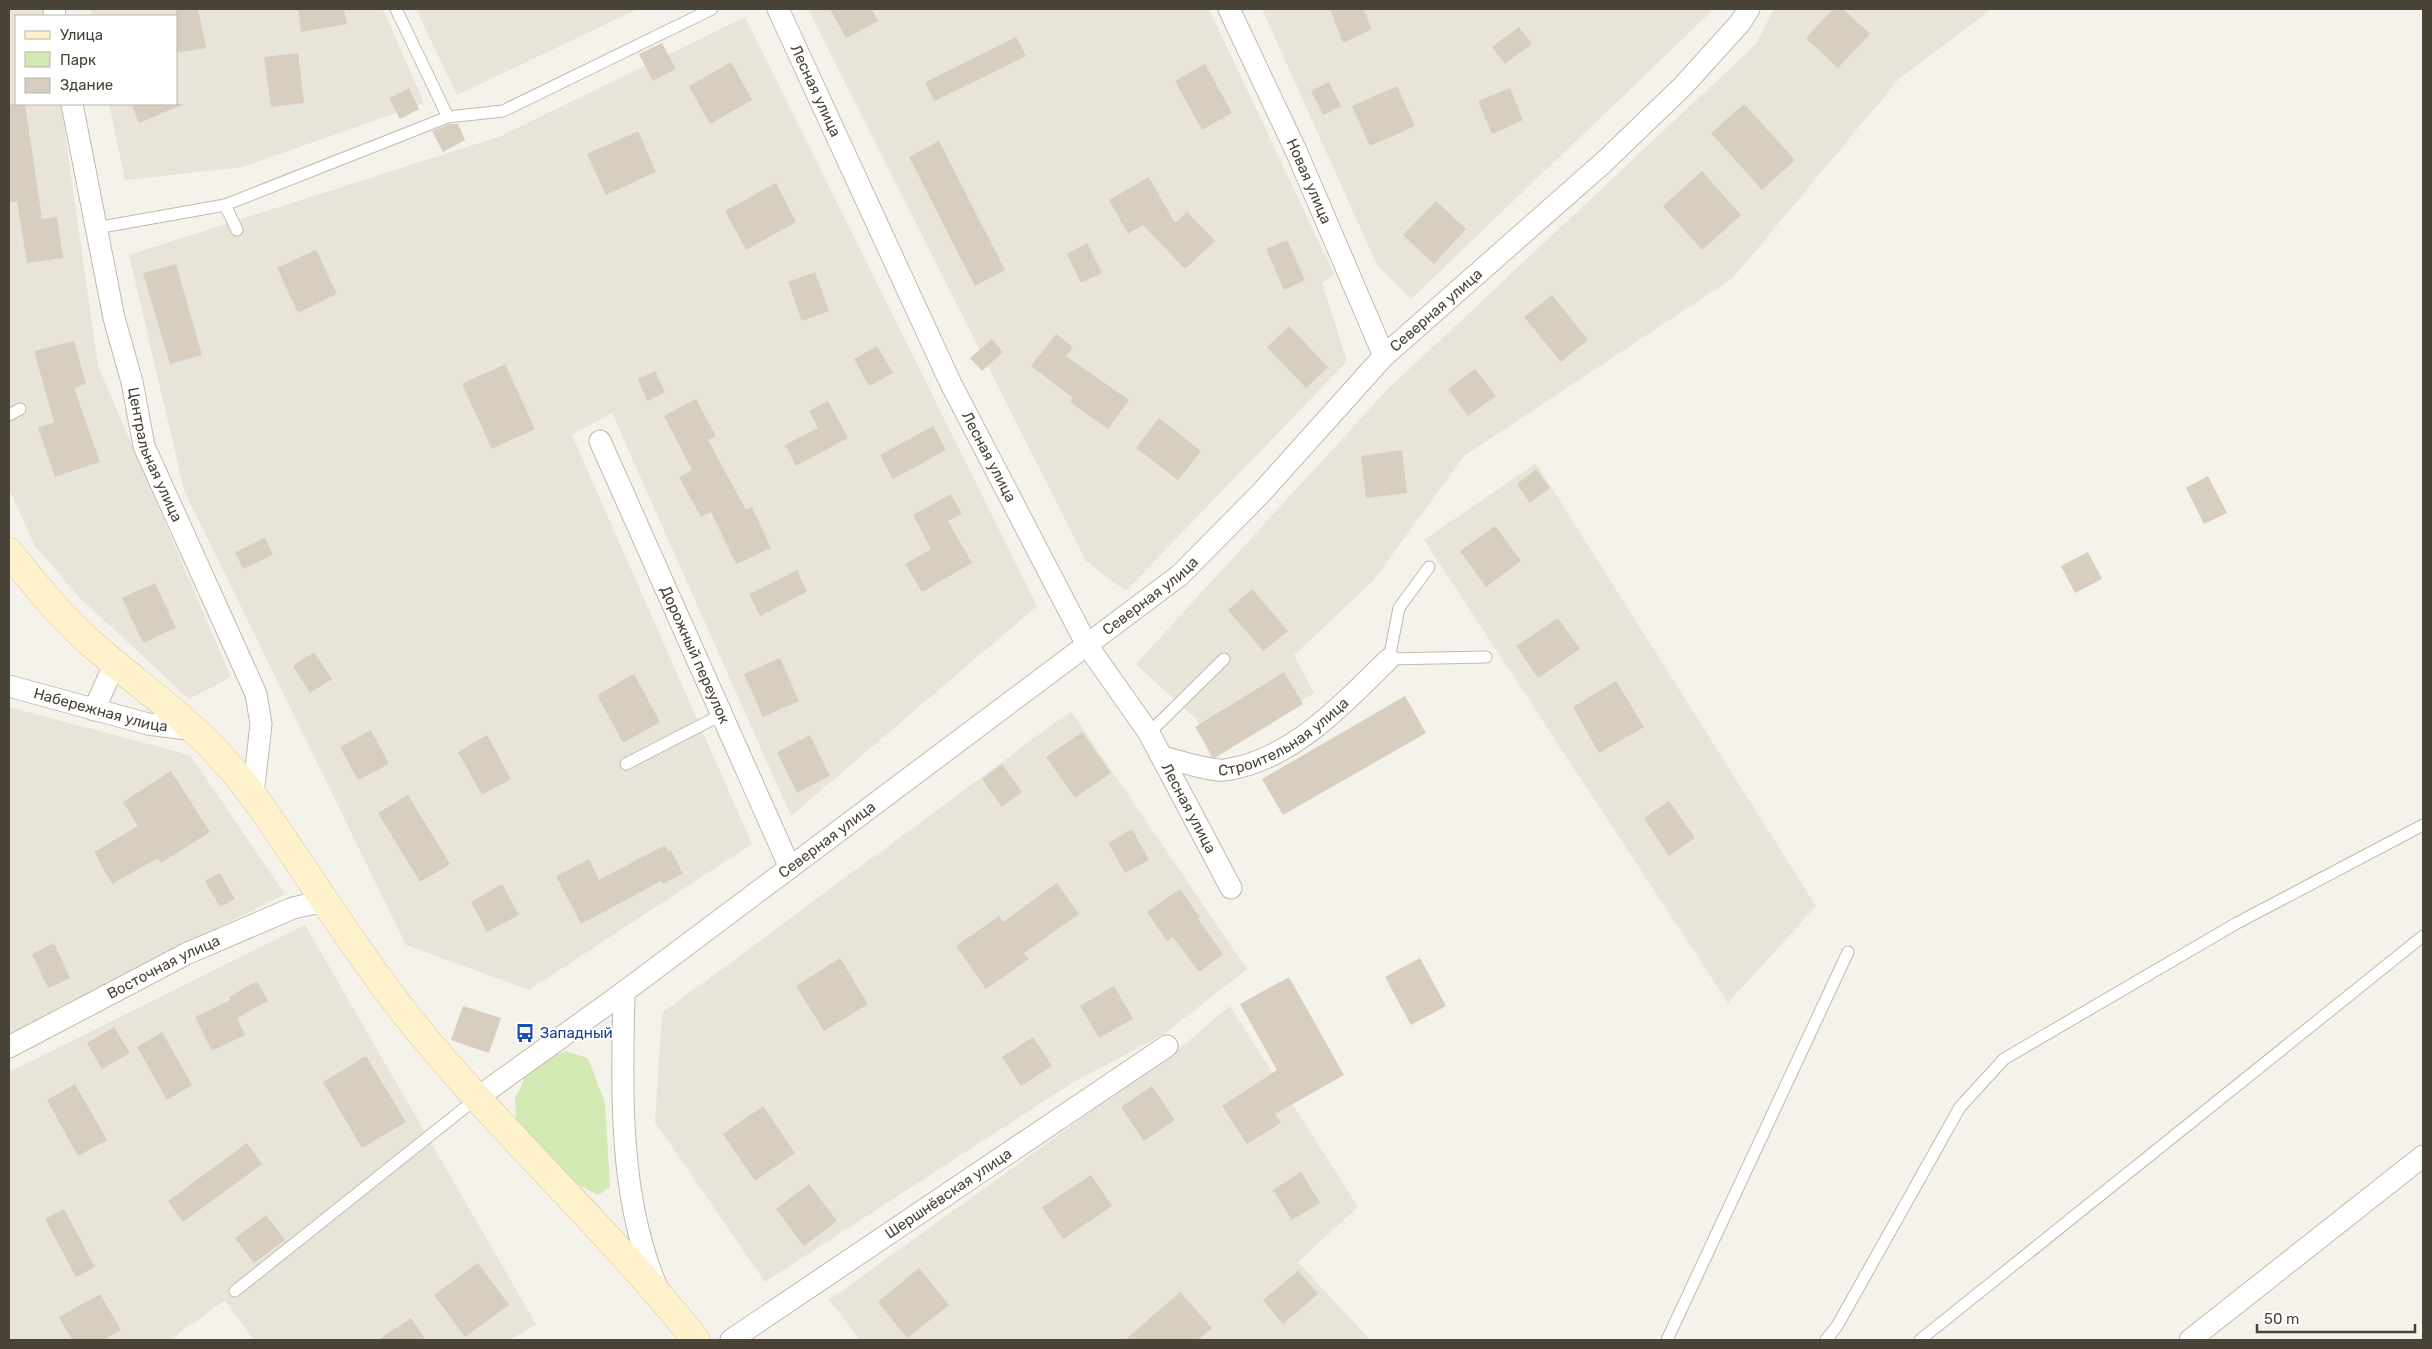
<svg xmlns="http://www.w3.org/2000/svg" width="2432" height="1349" viewBox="0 0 2432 1349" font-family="Rubik,sans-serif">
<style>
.residential{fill:#e9e4d9}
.green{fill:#d2e9b4}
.building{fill:#d7cec0}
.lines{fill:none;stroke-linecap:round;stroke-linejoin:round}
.lane-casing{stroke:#c1baad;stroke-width:13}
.street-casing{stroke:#c1baad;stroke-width:23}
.secondary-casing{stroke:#d5c59a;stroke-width:29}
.lane{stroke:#fff;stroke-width:11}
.street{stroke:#fff;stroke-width:21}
.secondary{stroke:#fef2cc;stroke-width:28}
.labels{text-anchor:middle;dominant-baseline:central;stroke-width:4;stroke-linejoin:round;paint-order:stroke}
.street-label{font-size:15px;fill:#4a4338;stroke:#fff}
.transit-label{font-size:15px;fill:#164399;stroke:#fff;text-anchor:start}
</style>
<rect width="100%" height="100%" fill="#f5f2eb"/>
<g class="residential">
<polygon points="9,9 48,9 49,16 16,16 16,104 61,104 98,366 231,677 189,699 79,597 35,546 9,489"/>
<polygon points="90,9 383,9 424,103 243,167 125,180 109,104 176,104 176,16 92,16"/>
<polygon points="416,9 638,9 457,95"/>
<polygon points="808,9 1209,9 1334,274 1322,283 1347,361 1126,591 1086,561"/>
<polygon points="1262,9 1714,9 1411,299 1377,265"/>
<polygon points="1774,9 1992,9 1899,79 1733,278 1464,456 1373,581 1294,655 1314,693 1211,761 1197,720 1136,664 1388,389 1756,44"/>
<polygon points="745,17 1037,606 791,816 612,413 572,435 752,844 529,990 406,945 184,490 129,255 501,136"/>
<polygon points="1536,463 1816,906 1728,1003 1424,540"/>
<polygon points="9,707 190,755 285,894 9,1035"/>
<polygon points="1071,711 1247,969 1164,1034 1072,1083 765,1282 655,1122 662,1013"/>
<polygon points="305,925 536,1324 510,1340 254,1340 225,1300 170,1340 9,1340 9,1072"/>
<polygon points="1230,1006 1358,1207 1298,1262 1370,1340 860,1340 829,1300 1181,1047"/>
</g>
<polygon class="green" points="565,1051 588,1058 605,1103 610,1187 598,1195 569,1180 516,1119 515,1099 529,1069"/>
<g class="building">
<polygon points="176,9 198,9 206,48 176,53"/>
<polygon points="298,9 344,9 347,24 301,32"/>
<polygon points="830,9 872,9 878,21 846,38"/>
<polygon points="1330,9 1363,9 1372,29 1343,43"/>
<polygon points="1833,9 1843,9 1870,34 1838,68 1806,38"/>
<polygon points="1519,27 1532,44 1505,64 1492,47"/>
<polygon points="1016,37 1026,56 934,101 925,82"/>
<polygon points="662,43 676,69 653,81 639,54"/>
<polygon points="298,53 304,103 271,107 264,57"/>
<polygon points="731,62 752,100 710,124 689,86"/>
<polygon points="1205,64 1232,113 1202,130 1175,81"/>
<polygon points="1329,82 1341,106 1323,115 1311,91"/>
<polygon points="1397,86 1415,126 1370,146 1352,106"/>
<polygon points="409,88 419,109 400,119 389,98"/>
<polygon points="1510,88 1523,120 1492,134 1478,101"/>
<polygon points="9,104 25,104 42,219 57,217 63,258 27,263 17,201 9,203"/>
<polygon points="131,104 184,104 139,123"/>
<polygon points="1744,104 1795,160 1762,190 1711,133"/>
<polygon points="450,124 458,124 465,140 443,152 432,131"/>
<polygon points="638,131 656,172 606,195 587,154"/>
<polygon points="939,141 1005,270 975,286 909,157"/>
<polygon points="1702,171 1741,215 1702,250 1663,206"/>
<polygon points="1149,177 1175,223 1187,212 1215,241 1185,269 1143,225 1128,234 1109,200"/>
<polygon points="776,183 796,222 746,250 725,211"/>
<polygon points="1436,201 1466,229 1434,264 1403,235"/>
<polygon points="1287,240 1305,280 1284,290 1266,249"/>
<polygon points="1087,243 1102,273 1081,283 1067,254"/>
<polygon points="316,250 337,294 298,313 277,268"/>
<polygon points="176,264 202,355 170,364 143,273"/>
<polygon points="815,272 829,311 802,321 788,282"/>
<polygon points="1552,295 1588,340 1561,362 1524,317"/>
<polygon points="1289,326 1328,367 1306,388 1267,347"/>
<polygon points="1056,334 1073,347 1066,356 1129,400 1108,429 1070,402 1073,398 1031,366"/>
<polygon points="992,339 1003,352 982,371 970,358"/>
<polygon points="74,341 86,384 74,388 100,462 55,477 38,428 54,422 34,351"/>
<polygon points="877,346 893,373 869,386 854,359"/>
<polygon points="505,364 535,429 492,449 462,384"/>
<polygon points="1475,369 1496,396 1468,416 1448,389"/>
<polygon points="655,371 665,392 647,401 638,379"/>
<polygon points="696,399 716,436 708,440 746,510 752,507 771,548 736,564 711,512 701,517 679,477 692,470 664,416"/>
<polygon points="828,401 848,438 796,466 785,445 818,428 809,411"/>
<polygon points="1159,418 1201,451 1178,480 1136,448"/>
<polygon points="933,426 946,450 893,479 880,455"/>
<polygon points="1402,450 1407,493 1366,498 1361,456"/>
<polygon points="1536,469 1550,488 1530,503 1517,484"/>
<polygon points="2208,476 2227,513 2204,524 2186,488"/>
<polygon points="951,494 962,514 948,521 972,563 922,592 905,564 931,549 913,515"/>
<polygon points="1495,526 1521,561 1486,587 1460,551"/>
<polygon points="265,538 273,555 243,569 235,552"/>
<polygon points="2088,552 2102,579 2075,593 2061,566"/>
<polygon points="797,570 807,592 760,616 749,594"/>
<polygon points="155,583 176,628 143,643 122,598"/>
<polygon points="1252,589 1288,631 1263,651 1228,610"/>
<polygon points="1558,618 1580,649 1538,678 1516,646"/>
<polygon points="314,652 332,679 310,693 293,666"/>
<polygon points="780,658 799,701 763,717 744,674"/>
<polygon points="1284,672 1303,704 1216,757 1213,757 1195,727"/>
<polygon points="634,674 660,722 623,743 597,695"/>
<polygon points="1616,681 1644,727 1599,753 1573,707"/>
<polygon points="1405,696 1426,733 1283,815 1262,779"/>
<polygon points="371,730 389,764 358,780 340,747"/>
<polygon points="1082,732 1111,773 1075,798 1046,757"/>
<polygon points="487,735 511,779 482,795 458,752"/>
<polygon points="810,735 830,776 797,793 777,752"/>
<polygon points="1002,764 1022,792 1002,807 982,779"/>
<polygon points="171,771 210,832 161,863 158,858 112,884 94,852 138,826 123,802"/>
<polygon points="408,795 450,864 420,882 378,813"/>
<polygon points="1669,801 1695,838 1669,856 1644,818"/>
<polygon points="1132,829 1149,860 1125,873 1108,843"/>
<polygon points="665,845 668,851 671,850 683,874 663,884 661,881 581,924 556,876 589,859 599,880"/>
<polygon points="220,873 235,899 220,907 205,881"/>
<polygon points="1057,883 1079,914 1024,953 1029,959 986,989 956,946 999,916 1003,922"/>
<polygon points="502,884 519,915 487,932 471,902"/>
<polygon points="1180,889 1200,918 1198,919 1223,954 1199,972 1173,937 1167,941 1147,912"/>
<polygon points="54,943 70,978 48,988 32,954"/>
<polygon points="840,958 868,1004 824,1031 796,986"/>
<polygon points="1420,958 1446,1006 1411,1025 1385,977"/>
<polygon points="1289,977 1344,1075 1275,1114 1281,1123 1247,1144 1222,1106 1277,1070 1240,1004"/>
<polygon points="257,981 268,1001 237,1018 245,1035 212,1051 195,1017 231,1000 229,997"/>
<polygon points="1114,986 1133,1019 1099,1038 1080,1006"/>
<polygon points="463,1006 501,1018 489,1053 451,1040"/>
<polygon points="114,1027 130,1053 102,1069 87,1043"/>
<polygon points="162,1032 192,1085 167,1100 137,1047"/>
<polygon points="1033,1037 1052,1066 1021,1086 1002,1057"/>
<polygon points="366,1056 406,1122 362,1148 323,1082"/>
<polygon points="75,1084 107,1140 78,1156 47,1100"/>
<polygon points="1152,1086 1175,1120 1144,1141 1121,1107"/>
<polygon points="763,1106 795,1153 755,1181 723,1134"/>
<polygon points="247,1143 262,1164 183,1222 168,1201"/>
<polygon points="1301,1172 1320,1203 1292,1220 1273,1190"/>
<polygon points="1091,1175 1112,1206 1063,1239 1042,1207"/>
<polygon points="809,1184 837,1221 804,1246 776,1209"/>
<polygon points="64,1209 95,1267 76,1277 45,1219"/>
<polygon points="266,1215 285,1240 254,1263 235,1238"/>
<polygon points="478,1263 509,1305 465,1337 434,1295"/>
<polygon points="919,1268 949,1305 907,1338 878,1302"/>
<polygon points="1298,1271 1318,1294 1283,1324 1263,1300"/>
<polygon points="1180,1292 1212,1328 1198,1340 1125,1340"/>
<polygon points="100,1294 121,1330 103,1340 72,1340 59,1317"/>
<polygon points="411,1318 426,1340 378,1340"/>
</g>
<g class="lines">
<g class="lane-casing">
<g id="lane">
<polyline points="396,9 448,117"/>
<polyline points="225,205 237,230"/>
<polyline points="96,228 225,205 448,117 503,111 712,9"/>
<polyline points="9,415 20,409"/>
<polyline points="1429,567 1399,608 1389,659 1486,657"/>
<polyline points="1149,733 1224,659"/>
<polyline points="626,764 721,715"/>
<polyline points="235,1291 477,1098"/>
<polyline points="1667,1340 1848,952"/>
<polyline points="1826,1340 1837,1326 1960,1107 2004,1059 2237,923 2423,825"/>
<polyline points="1920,1340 2423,936"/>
</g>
</g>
<g class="street-casing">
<g id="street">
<polyline points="54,9 55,16"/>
<path id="s1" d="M 778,9 L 951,384 L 1087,645 L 1149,733 L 1231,888"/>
<path id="s2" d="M 1229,9 L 1297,153 L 1384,356"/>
<path id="s3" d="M 72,104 L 114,318 L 132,382 L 144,446 L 256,694 L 261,724 L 253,794"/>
<path id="s4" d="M 600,441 L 790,868"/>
<path id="s5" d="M 9,686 L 148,724 L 195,730"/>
<polyline points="94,710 115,663"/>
<path id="s6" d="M 1162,757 C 1175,760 1213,772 1225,770 C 1293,760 1342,704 1389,659"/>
<path d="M 624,992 C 622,1089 618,1194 656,1285"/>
<path id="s7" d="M 9,1047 L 186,954 L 293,908 L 324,901"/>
<path id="s8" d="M 477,1098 L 624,992 L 1180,575 L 1261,493 L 1384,356 L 1604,162 L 1683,86 L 1740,23 L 1749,9"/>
<path id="s9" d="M 731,1340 L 1167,1046"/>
<polyline points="2190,1340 2423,1156"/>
</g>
</g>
<g class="secondary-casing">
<path id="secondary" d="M 9,552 C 35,585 62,618 94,646 C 136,683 183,715 221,757 C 252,790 276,829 302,867 C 338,921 374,975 415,1026 C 504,1135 609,1230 696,1340"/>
</g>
<use href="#lane" class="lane"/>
<use href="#street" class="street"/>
<use href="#secondary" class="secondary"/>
</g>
<defs>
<g id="bus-bare" transform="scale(1.5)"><path d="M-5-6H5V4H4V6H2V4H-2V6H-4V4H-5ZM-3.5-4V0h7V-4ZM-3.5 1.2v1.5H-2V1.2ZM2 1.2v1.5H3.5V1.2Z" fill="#1a4fb4" stroke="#fff" stroke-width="2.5" paint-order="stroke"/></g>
</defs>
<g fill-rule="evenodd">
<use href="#bus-bare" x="525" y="1033"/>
</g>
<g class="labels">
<g class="street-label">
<text stroke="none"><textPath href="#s1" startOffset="90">Лесная улица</textPath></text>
<text stroke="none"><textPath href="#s2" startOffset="190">Новая улица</textPath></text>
<text stroke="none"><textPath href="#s8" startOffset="1245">Северная улица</textPath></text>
<text stroke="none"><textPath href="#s3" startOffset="361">Центральная улица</textPath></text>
<text stroke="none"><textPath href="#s1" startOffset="495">Лесная улица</textPath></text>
<text stroke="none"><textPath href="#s8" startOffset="840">Северная улица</textPath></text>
<text stroke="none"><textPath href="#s4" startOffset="234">Дорожный переулок</textPath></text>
<text stroke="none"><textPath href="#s5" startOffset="95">Набережная улица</textPath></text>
<text stroke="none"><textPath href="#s6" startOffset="132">Строительная улица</textPath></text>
<text stroke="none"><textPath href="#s1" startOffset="900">Лесная улица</textPath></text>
<text stroke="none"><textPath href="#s8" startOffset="435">Северная улица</textPath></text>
<text stroke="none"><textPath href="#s7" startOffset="174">Восточная улица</textPath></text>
<text stroke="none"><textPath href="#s9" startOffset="262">Шершнёвская улица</textPath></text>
</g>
<g class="transit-label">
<text x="540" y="1033">Западный</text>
</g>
</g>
<rect width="2432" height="1349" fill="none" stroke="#4a4338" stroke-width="20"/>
<rect x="15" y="15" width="162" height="90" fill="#ffffff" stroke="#b7b4af"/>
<rect x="25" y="31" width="25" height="8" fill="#fef2cc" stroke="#b7b4af"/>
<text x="60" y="40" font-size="15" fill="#4a4338">Улица</text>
<rect x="25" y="52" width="25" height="15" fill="#d2e9b4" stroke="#b7b4af"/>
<text x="60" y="65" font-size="15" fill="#4a4338">Парк</text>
<rect x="25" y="78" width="25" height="15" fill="#d7cec0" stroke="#b7b4af"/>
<text x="60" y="90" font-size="15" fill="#4a4338">Здание</text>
<path d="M2257 1324v8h158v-8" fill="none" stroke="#4a4338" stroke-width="2.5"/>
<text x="2264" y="1324" font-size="15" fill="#4a4338" stroke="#ffffff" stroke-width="4" paint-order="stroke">50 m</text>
</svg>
